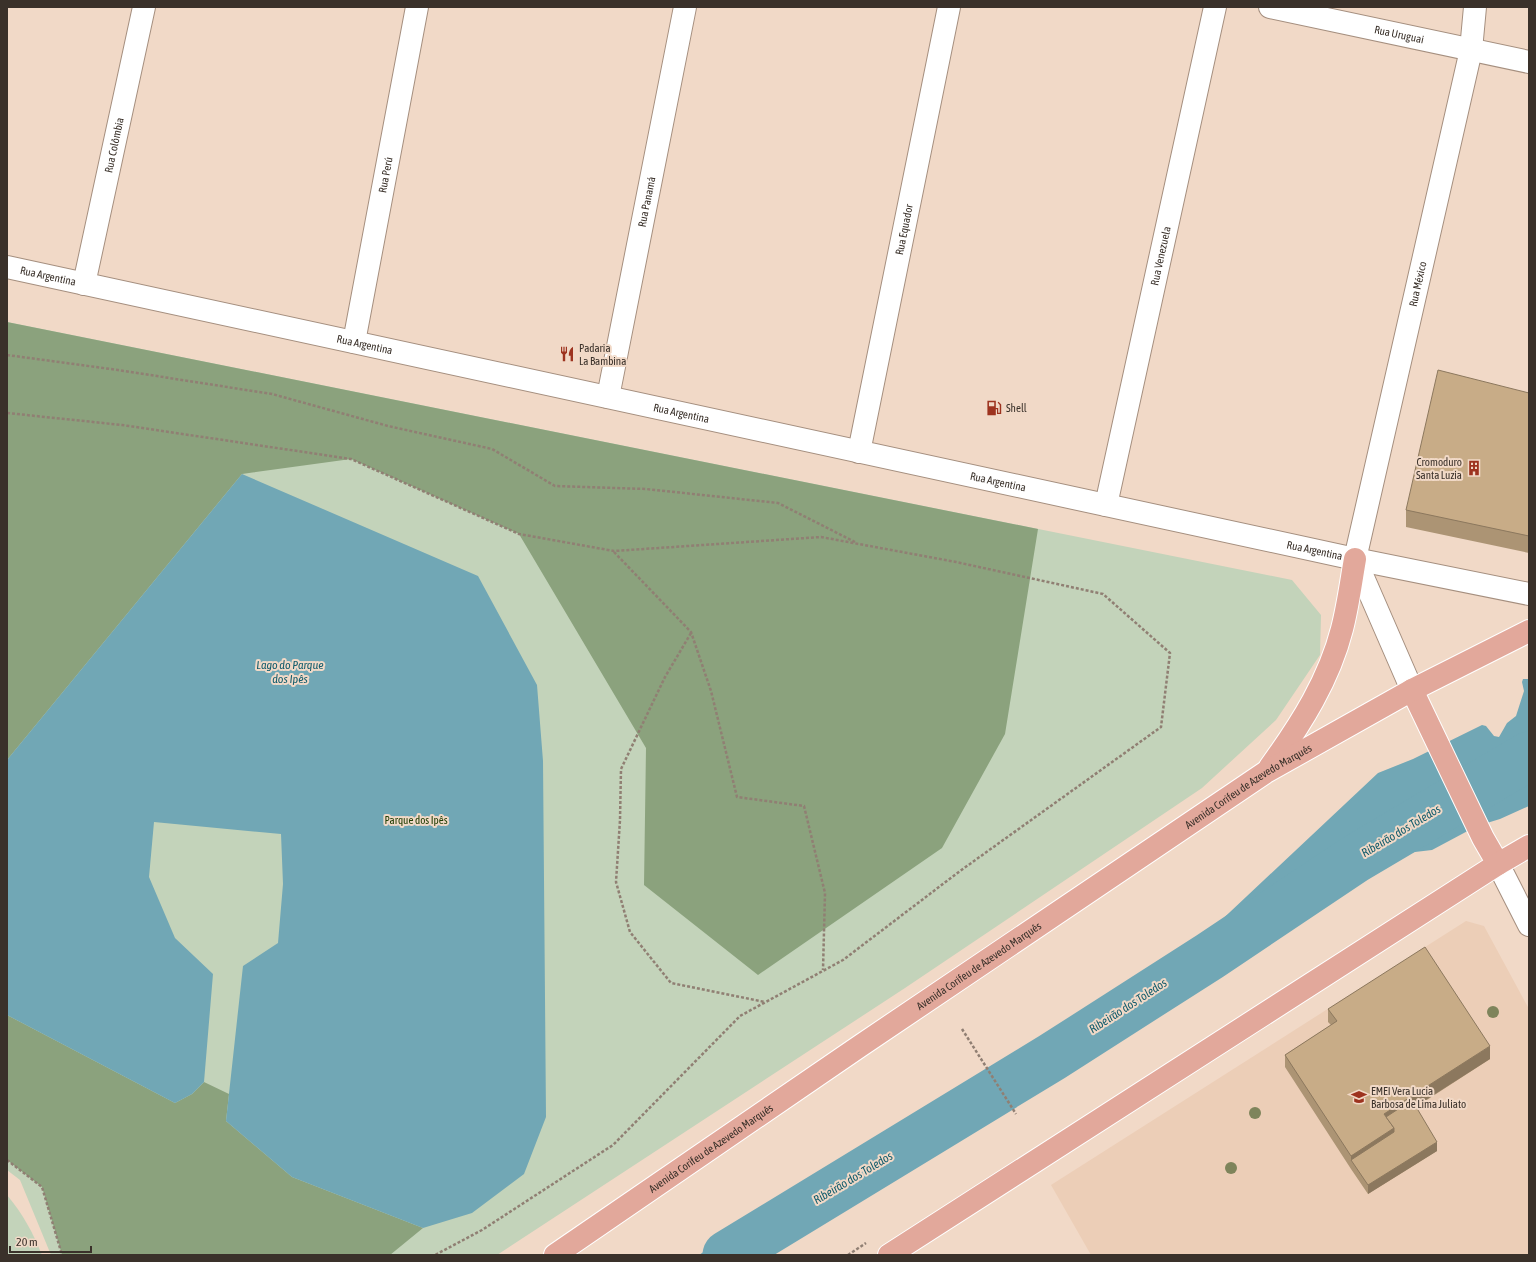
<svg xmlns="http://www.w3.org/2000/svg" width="1536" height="1262" viewBox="0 0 1536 1262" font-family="'Asap Condensed',sans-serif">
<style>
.built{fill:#ecceb7}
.green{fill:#c3d3ba}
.forest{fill:#8ba27d}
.water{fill:#71a7b5}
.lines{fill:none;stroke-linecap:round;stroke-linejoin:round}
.river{stroke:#71a7b5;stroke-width:49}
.minor-casing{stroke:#a58f7f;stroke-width:24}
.major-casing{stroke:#fff;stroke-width:24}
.path{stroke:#907f73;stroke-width:2.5;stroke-dasharray:3 2;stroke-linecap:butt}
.minor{stroke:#fff;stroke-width:22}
.major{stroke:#e2a89b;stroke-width:22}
.tree{fill:#7e845b}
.wall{fill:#ac9474}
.shaded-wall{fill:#8c785e}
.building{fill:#c8ac87;stroke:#8c785e}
.labels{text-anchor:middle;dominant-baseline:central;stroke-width:4;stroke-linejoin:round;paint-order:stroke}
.street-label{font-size:11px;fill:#3a312a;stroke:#f1d9c7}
.poi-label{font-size:11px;fill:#3a312a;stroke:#f1d9c7;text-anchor:start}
.park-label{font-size:11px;fill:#203e03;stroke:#f1d9c7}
.water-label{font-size:12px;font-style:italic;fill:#125c6c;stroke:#f1d9c7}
</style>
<rect width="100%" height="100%" fill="#f1d9c7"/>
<polygon class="built" points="1466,921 1484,926 1529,1009 1529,1255 1091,1255 1051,1185"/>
<g class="green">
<polygon points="7,322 1292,580 1321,615 1320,655 1276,720 1202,788 905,988 497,1255 51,1255 20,1180 7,1170"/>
<path d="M 7,1195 C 23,1214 33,1233 42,1255 L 7,1255 Z"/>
</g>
<g class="forest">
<polygon points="7,322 1038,529 1005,734 942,848 758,975 644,885 646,748 519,534 351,459 242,474 7,760"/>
<polygon points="7,1015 175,1103 192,1094 204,1082 229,1094 226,1121 292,1177 423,1228 390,1255 62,1255 42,1187 7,1160"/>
</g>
<g class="water">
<polygon points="242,474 478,576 537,685 543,761 546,1117 524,1174 472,1213 423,1228 292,1177 226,1121 243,966 278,943 283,884 281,834 154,822 149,877 175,938 213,974 204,1082 192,1094 175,1103 7,1015 7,760"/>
<polygon points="1523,679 1529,679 1529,806 1500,819 1477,826 1432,850 1355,859 1210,956 1052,1057 727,1255 699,1255 794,1191 1213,928 1378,773 1413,759 1482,725 1486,726 1494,736 1499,737 1507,723 1516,716 1524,691 1522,682"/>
</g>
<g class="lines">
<polyline class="river" points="727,1255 1052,1057 1210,956 1355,859 1529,756"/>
<g class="minor-casing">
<g id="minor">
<path id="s1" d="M 1270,7 L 1529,62"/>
<path id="s2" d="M 7,267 L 1355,559 L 1529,594"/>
<path id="s3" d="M 84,284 L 144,7"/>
<path id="s4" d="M 354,342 L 417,7"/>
<path id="s5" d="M 608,397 L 685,7"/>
<path id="s6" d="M 859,452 L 949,7"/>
<path id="s7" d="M 1106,505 L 1215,7"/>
<path id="s8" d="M 1355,559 L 1471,50 L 1475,7"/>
<polyline points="1355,559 1412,690"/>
<polyline points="1498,864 1529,925"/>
</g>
</g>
<g class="major-casing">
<g id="major">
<polyline points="1412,690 1483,838 1498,864"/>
<path d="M 1270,767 C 1301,724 1329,680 1342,629 C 1348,606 1351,582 1355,559"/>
<path id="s9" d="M 555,1255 L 860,1046 L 1266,772 L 1412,690 L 1529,631"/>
<polyline points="889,1255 1498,864 1529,846"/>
</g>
</g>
<g class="path">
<polyline points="7,355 118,370 272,394 388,426 492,449 555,486 646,489 778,503 855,542"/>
<polyline points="7,413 122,425 351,459 519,534 614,551 821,537 956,562 1103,594 1170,653 1161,727 960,871 843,960 740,1016 613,1145 482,1230 435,1255"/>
<polyline points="614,552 691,632 711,691 737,797 804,806 825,893 823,970"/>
<polyline points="691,633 665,677 621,769 620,820 616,882 630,932 671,983 765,1002"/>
<polyline points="962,1029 1016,1114"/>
<polyline points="7,1160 42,1187 62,1255"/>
<polyline points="848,1255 866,1243"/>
</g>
<use href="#minor" class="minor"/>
<use href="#major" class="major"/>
</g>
<g class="tree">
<circle cx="1493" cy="1012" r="6"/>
<circle cx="1255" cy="1113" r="6"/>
<circle cx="1231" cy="1168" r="6"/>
</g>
<g class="wall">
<polygon points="1529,393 1529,553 1406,527 1406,510"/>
<polygon points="1328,1009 1490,1059 1416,1107 1437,1151 1368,1194 1351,1169 1285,1067 1285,1055 1331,1025 1328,1022"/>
</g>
<g class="shaded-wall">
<polygon points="1490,1046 1490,1059 1388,1124 1384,1114"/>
<polygon points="1394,1128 1394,1141 1351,1160 1351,1169 1351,1156"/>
<polygon points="1437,1142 1437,1151 1368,1194 1368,1185"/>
</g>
<g class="building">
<polygon points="1438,370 1529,393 1529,536 1406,510"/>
<polygon points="1425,947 1490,1046 1384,1114 1394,1128 1351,1156 1285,1055 1337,1021 1328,1009"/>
<polygon points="1412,1100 1437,1142 1368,1185 1351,1160 1394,1132 1394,1128 1386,1117"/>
</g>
<defs>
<g id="restaurant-bare" transform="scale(1.2)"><path d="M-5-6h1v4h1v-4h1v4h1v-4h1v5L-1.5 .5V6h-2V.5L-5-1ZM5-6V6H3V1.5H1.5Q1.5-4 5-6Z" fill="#9d331f" stroke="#f1d9c7" stroke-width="2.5" paint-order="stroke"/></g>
<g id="fuel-bare" transform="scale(1.2)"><path d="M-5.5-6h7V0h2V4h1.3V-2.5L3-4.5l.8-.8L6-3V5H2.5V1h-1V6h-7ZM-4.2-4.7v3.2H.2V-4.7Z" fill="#9d331f" stroke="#f1d9c7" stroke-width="2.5" paint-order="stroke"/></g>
<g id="building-bare" transform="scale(1.2)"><path d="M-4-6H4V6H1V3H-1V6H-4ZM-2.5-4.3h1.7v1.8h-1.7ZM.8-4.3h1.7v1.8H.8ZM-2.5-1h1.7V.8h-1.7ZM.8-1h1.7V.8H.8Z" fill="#9d331f" stroke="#f1d9c7" stroke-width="2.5" paint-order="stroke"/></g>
<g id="school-bare" transform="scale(1.2)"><path d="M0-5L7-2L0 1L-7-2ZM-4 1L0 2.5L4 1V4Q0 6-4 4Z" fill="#9d331f" stroke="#f1d9c7" stroke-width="2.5" paint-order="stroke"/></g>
</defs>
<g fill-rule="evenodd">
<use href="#restaurant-bare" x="567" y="354"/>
<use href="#fuel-bare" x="994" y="408"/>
<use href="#building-bare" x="1474" y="468"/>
<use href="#school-bare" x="1359" y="1097"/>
</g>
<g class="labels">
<g class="street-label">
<text stroke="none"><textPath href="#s1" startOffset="132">Rua Uruguai</textPath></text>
<text stroke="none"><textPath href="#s3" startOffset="142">Rua Colômbia</textPath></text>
<text stroke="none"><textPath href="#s4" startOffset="170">Rua Perú</textPath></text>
<text stroke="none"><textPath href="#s5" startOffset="199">Rua Panamá</textPath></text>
<text stroke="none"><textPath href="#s6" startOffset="227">Rua Equador</textPath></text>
<text stroke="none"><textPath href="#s7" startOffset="255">Rua Venezuela</textPath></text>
<text stroke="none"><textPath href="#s2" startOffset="42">Rua Argentina</textPath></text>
<text stroke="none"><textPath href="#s8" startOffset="282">Rua México</textPath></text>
<text stroke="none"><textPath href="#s2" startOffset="366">Rua Argentina</textPath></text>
<text stroke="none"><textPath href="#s2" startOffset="690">Rua Argentina</textPath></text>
<text stroke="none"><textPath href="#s2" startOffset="1014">Rua Argentina</textPath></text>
<text stroke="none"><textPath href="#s2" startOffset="1338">Rua Argentina</textPath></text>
<text stroke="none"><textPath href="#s9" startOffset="837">Avenida Corifeu de Azevedo Marquês</textPath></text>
<text stroke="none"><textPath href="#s9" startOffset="513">Avenida Corifeu de Azevedo Marquês</textPath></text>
<text stroke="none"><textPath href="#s9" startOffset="189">Avenida Corifeu de Azevedo Marquês</textPath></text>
</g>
<g class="poi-label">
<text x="579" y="348">Padaria<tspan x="579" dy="13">La Bambina</tspan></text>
<text x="1006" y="408">Shell</text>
<text x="1462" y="462" text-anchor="end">Cromoduro<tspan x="1462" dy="13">Santa Luzia</tspan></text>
<text x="1371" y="1091">EMEI Vera Lucia<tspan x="1371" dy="13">Barbosa de Lima Juliato</tspan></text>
</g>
<g class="park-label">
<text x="416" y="820">Parque dos Ipês</text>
</g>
<g class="water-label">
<text x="290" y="665">Lago do Parque<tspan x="290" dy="14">dos Ipês</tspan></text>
<text transform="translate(1401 831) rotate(-31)">Ribeirão dos Toledos</text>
<text transform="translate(1128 1006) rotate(-33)">Ribeirão dos Toledos</text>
<text transform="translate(853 1178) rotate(-31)">Ribeirão dos Toledos</text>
</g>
</g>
<rect width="1536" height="1262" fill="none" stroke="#3a312a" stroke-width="16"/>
<path d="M10 1246v6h81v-6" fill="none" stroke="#3a312a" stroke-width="2"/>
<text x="16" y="1246" font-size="12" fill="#3a312a" stroke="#f1d9c7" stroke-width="3" paint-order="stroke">20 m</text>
</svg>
